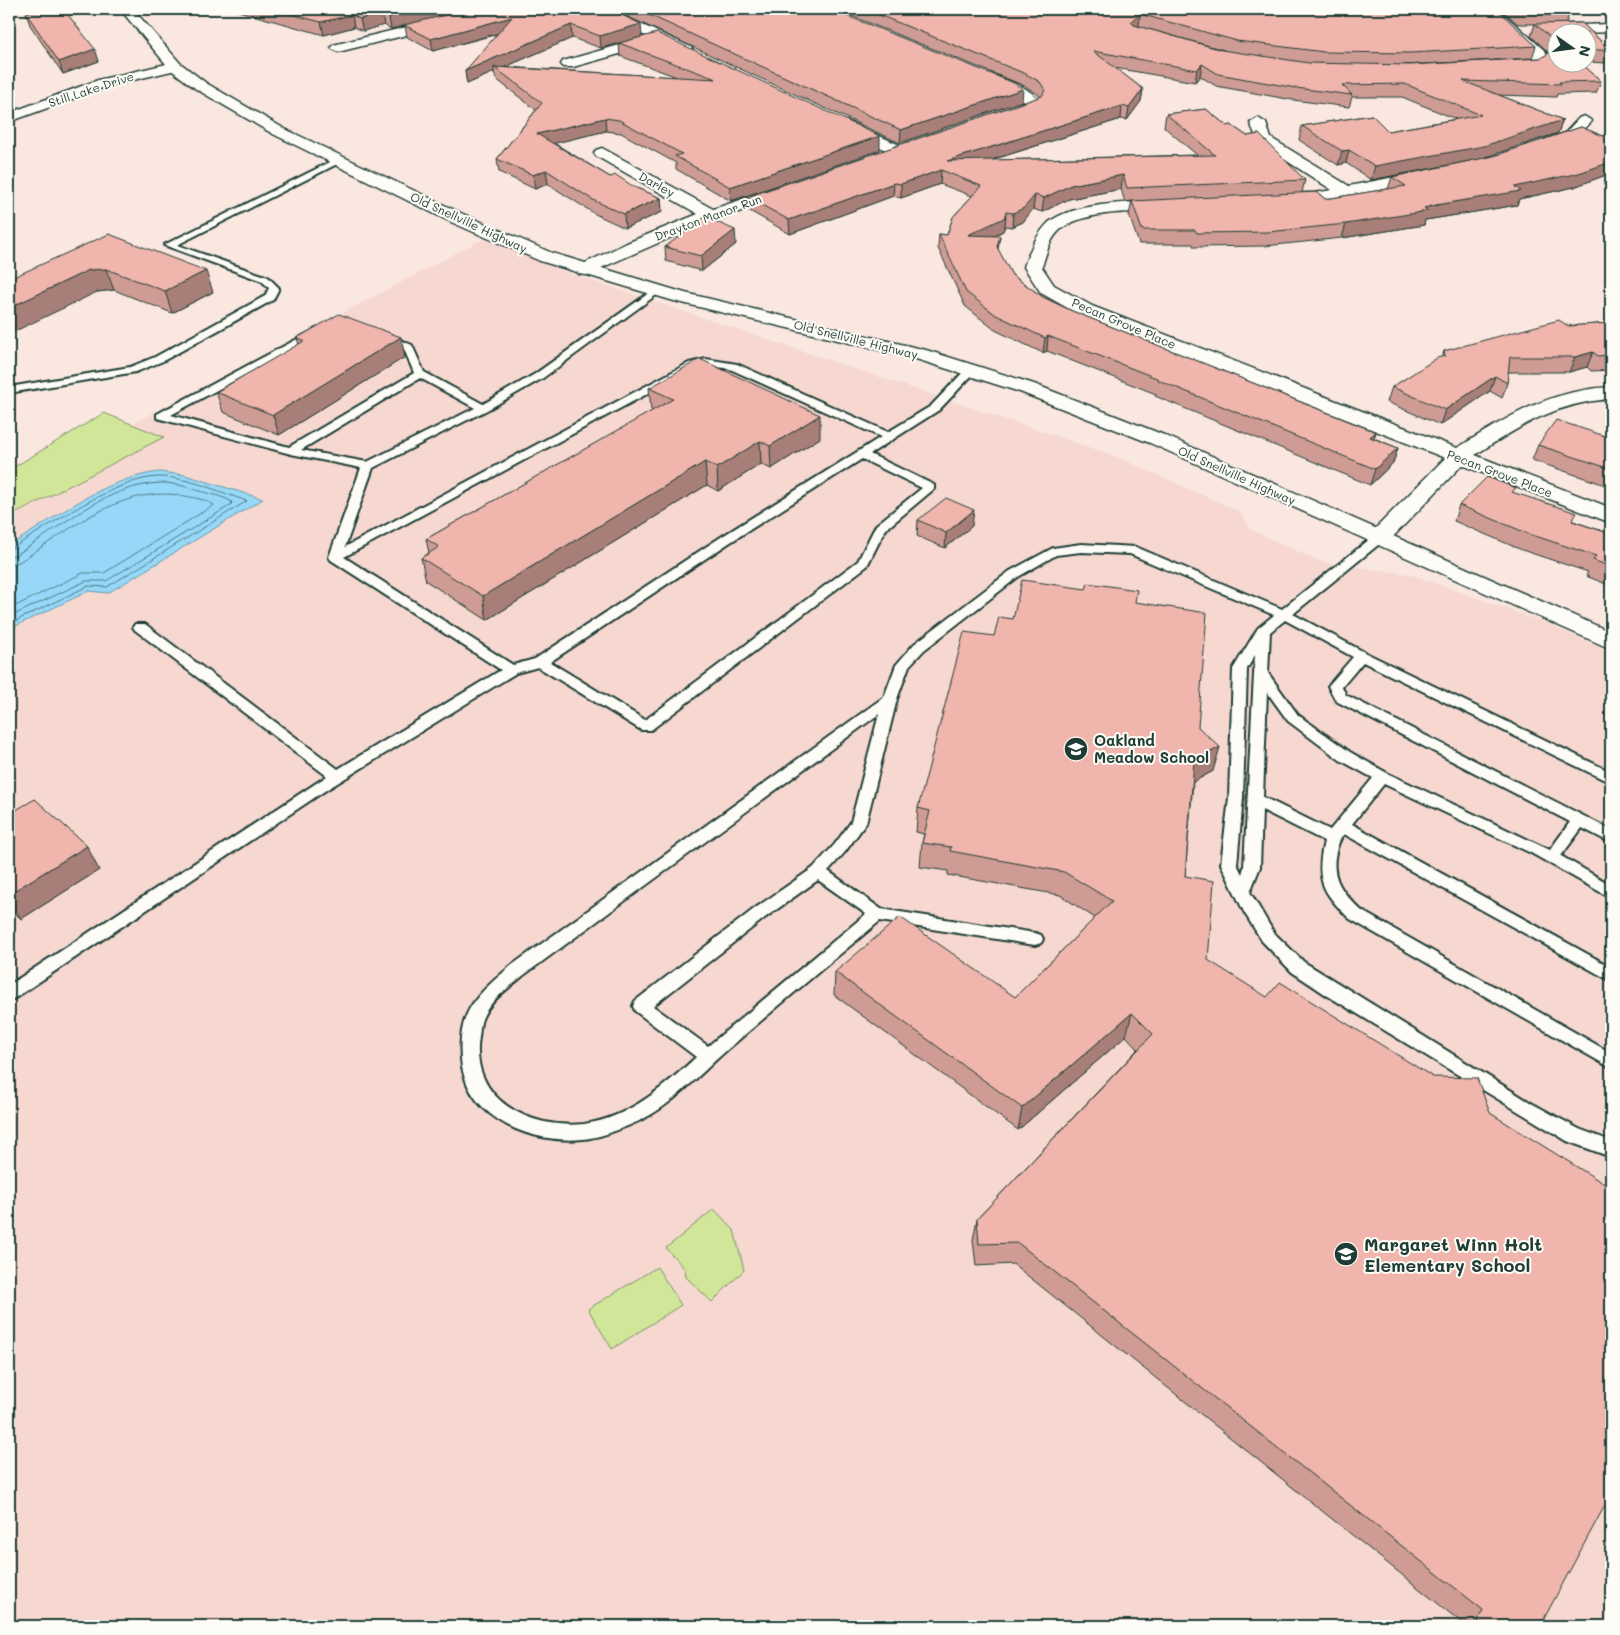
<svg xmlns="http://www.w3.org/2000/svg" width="1620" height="1635" viewBox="0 0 1620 1635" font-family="Mali,sans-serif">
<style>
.built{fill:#f6d8d0}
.green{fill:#d2e69a;stroke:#789267}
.water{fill:#97d8f9;stroke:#679aaa}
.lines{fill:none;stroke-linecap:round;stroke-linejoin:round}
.shore{stroke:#4f7b83;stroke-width:1}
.lane-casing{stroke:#1f3d34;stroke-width:4}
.street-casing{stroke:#1f3d34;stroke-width:3}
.secondary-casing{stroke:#1f3d34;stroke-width:3}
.lane{fill:#fdfcf7;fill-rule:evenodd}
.street{fill:#fdfcf7;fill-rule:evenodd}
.secondary{fill:#fdfcf7;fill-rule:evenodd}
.wall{fill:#ce9c94;stroke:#1f3d34;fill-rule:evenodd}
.shaded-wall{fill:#a87f78;stroke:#1f3d34}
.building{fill:#f0b5ac;stroke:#1f3d34}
.labels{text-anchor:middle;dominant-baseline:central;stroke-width:4;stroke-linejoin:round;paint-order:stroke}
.far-street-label{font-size:12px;fill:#1f3d34;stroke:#fdfcf7}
.poi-label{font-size:15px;font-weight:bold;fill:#1f3d34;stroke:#fdfcf7;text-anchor:start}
.near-poi-label{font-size:18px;font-weight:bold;fill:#1f3d34;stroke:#fdfcf7;text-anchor:start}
</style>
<rect width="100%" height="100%" fill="#f9e7e0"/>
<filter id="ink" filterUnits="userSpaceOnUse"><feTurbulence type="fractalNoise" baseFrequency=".02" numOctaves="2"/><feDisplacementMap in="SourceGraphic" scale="10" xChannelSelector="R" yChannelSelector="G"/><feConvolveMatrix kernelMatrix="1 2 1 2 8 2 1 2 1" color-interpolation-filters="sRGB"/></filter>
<g filter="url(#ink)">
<polygon class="built" points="483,239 569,273 1115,456 1240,512 1251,530 1320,562 1409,574 1544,622 1611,652 1611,1626 9,1626 9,489"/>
<g class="green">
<polygon points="104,413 164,437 9,517 9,470"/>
<polygon points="714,1209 734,1230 744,1270 712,1302 686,1277 685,1269 666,1248"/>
<polygon points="657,1267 681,1305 612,1349 588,1309"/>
</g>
<path class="water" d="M 159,472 L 185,475 L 263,499 L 108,593 L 89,591 L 9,629 L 9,546 C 57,517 102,479 159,472 Z"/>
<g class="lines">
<g class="shore">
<path d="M 9,550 C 46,528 117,477 159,477 C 189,477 219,492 247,501 L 107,587 L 88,586 L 9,624"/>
<path d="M 9,556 L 16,555 C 59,528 108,484 162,483 C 175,483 187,487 200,491 C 211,494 222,496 232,502 L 231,505 L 106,581 L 86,581 L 9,617"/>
<path d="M 9,564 L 19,562 C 70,530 121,484 185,496 C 195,498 205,499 214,505 L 104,573 L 83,573 L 9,609"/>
</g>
<g class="lane-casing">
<g id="lane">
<polygon points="336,159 343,161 177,245 268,277 279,288 273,300 163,361 136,372 9,393 9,387 130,367 155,357 265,296 269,288 262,281 164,245"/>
<path d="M 656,288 L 661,291 L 659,293 L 543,378 L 487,410 L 373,468 L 345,547 L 689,363 L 706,359 L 737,364 L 888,432 L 931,406 L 967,368 L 975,368 L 975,372 L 939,410 L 870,454 L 934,485 L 934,489 L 885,530 L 867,566 L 651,730 L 641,730 L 538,667 L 516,673 L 326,790 L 15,998 L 9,1000 L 9,985 L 327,776 L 135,630 L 133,627 L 135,624 L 145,624 L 338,769 L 501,670 L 331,560 L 329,557 L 361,468 L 291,454 L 157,418 L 157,414 L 316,329 L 321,332 L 320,334 L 171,415 L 289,447 L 414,373 L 404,349 L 380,338 L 379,336 L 384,333 L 412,345 L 424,372 L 483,404 L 535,374 ZM 706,365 L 730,369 L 881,437 L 721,537 L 535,659 L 513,665 L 344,557 L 697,367 ZM 420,378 L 475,408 L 367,462 L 301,450 ZM 862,459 L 922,488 L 876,525 L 858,561 L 645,720 L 550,662 L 729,543 Z"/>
<path d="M 1379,534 L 1385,538 L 1383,541 L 1293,614 L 1366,653 L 1611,772 L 1611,783 L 1363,662 L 1342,687 L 1346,695 L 1611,830 L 1611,843 L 1582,828 L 1561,856 L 1611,885 L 1611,898 L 1531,853 L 1384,784 L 1352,824 L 1611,967 L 1611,981 L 1344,834 C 1339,840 1338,845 1336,852 C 1330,879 1343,893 1362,911 L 1611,1053 L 1611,1068 L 1350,919 C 1322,892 1315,880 1324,841 L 1262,810 L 1260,867 L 1250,892 L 1274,933 L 1304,962 L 1533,1104 L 1579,1129 L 1611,1141 L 1611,1157 L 1567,1141 L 1328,996 L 1292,972 L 1262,941 L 1244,912 L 1221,864 L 1229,798 L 1233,669 L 1258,628 L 1274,615 L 1130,554 L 1081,552 L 1056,555 L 1018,577 L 924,650 L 909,666 L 897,699 L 866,823 L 845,852 L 828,871 L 881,909 L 1035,933 L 1041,935 L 1043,939 L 1041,943 L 1035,945 L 880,921 C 829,963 778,1006 727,1050 C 696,1077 669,1110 630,1125 C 615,1131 598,1138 583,1139 C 533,1144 472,1121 462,1067 C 459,1048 460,1025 470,1008 C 480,991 497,978 512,965 L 884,697 L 896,665 L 914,644 L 1010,571 L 1053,548 L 1081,544 L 1136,547 L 1282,609 L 1375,535 ZM 1285,620 L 1353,657 L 1328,686 L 1336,701 L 1570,822 L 1550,850 L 1387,773 L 1350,752 L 1298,715 L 1268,673 L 1270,632 ZM 1255,655 L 1244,867 L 1242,874 L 1237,864 L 1243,798 L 1247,669 ZM 1267,692 L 1288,721 L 1340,760 L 1373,778 L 1330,830 L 1263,797 ZM 879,714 L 851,822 L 835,844 L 813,868 L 754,909 L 635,1001 L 633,1006 L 635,1011 L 696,1057 C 664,1087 629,1118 584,1124 C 529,1130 469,1099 479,1037 C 480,1031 480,1024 482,1019 C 489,1001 510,987 524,975 ZM 818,880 L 866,914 L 708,1046 L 653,1006 L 766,917 Z"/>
</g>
</g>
<g class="street-casing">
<g id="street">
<polygon points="480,9 502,9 500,12 338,52 331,48 333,45"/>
<polygon points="591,9 607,9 691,47 693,50 686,54 659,43 573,67 563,67 561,64 563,61 648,37 592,12"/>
<path d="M 1485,9 L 1498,9 L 1545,51 L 1551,61 C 1542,72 1520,72 1507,69 L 1505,66 L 1507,63 L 1536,60 Z"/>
<polygon points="1611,24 1611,32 1552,34 1545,30 1552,26"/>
<polygon points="175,62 182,66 180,69 108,86 9,122 9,113 98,80"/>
<path d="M 988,74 C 1008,79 1030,87 1042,104 L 1040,107 L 1011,118 L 1001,118 L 999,115 L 1001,112 L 1026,102 L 1009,91 L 983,81 L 981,78 L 983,75 Z"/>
<polygon points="1584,116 1592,121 1575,139 1544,150 1536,145 1539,142 1565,133 1579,118"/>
<polygon points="1258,118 1266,123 1271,138 1349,186 1425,171 1433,176 1425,181 1305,205 1280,205 1278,202 1280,199 1332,190 1259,143 1250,123"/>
<polygon points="847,121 906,148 908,151 900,156 894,154 842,129 839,126 842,123"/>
<polygon points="602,148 713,209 783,186 791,191 789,194 688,230 585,275 579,274 576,270 579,266 627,243 698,214 596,156 594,153 596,150"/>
<path d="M 1156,201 L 1174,202 L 1176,206 L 1174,210 L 1168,211 C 1139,212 1085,210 1061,229 C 1050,238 1046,254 1042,267 L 1054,285 L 1092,306 L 1457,448 C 1508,417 1548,390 1611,387 L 1611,399 C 1555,403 1520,426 1475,455 L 1611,508 L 1611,523 L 1462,465 L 1387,543 L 1379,545 L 1371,543 L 1368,538 L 1371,533 L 1445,458 L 1078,314 L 1041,293 L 1024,267 C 1029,252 1036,235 1048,223 C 1071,203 1127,203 1156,201 Z"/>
</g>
</g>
<g class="secondary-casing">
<polygon id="secondary" points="120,9 133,9 180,63 206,83 283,128 463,214 552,253 685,293 926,350 1034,384 1164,435 1611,632 1611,649 1150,443 1020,392 913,358 674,301 540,261 451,222 273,134 196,89 170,69"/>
</g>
<use href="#lane" class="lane"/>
<use href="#street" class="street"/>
<use href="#secondary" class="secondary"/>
</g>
<g class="wall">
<polygon points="231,9 609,9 642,37 601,48 572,38 505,67 677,77 620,56 619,43 657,33 880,150 731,201 676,169 676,163 621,133 606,131 554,143 610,177 661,198 662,212 625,228 595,214 548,184 535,189 499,172 497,159 536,110 496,79 494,72 467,84 465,71 498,34 433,51 407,37 405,26 391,29 384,25 363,31 354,27 324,35"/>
<polygon points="611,9 830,9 1022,101 900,143"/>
<path d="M 834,9 L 1497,9 L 1536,46 L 1532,58 L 1404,65 L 1409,65 L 1541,58 L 1549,53 L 1546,50 L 1531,36 L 1535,24 L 1518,24 L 1501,9 L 1567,9 L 1570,11 L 1566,23 L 1582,23 L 1610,50 L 1606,63 L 1588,62 L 1588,32 L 1558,32 L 1558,62 L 1580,62 L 1601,81 L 1596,93 L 1557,94 L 1556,97 L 1499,95 L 1563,120 L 1558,133 L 1480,159 L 1371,180 L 1346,163 L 1338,165 L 1299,140 L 1302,126 L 1372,115 L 1388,131 L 1456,119 L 1402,97 L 1352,97 L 1349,107 L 1293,100 L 1216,86 L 1200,76 L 1195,82 L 1115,68 L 1143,89 L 1141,101 L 1127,120 L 1121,119 L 992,160 L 1197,155 L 1164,127 L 1166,114 L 1206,109 L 1227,126 L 1231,125 L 1247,136 L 1259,134 L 1305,180 L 1302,192 L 1317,192 L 1325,199 L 1388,189 L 1392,177 L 1494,156 L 1581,127 L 1603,136 L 1611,133 L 1611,173 L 1574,187 L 1519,199 L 1517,205 L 1432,219 L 1425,220 L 1424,225 L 1342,238 L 1265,246 L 1194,247 L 1193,244 L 1139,244 L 1129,215 L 1132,201 L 1125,202 L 1121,189 L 1069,199 L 1042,212 L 1033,209 L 1023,222 L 1012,227 L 1005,226 L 1003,231 L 994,236 L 1000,236 L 998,250 L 1012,275 L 1043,297 L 1072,311 L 1376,432 L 1374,438 L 1398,448 L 1393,463 L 1370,485 L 1155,396 L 1156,394 L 1047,351 L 1043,353 L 995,330 L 965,306 L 938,248 L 939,234 L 947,235 L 953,217 L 972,196 L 940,184 L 901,198 L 893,196 L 790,234 L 748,210 L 747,197 L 1040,97 L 1039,95 L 1025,86 ZM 1140,27 L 1207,46 L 1224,50 L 1152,30 Z"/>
<polygon points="26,13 99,61 63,74 30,25"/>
<polygon points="109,234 213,292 172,313 114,290 97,292"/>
<polygon points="736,244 702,271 666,261 665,247"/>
<polygon points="1611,323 1611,370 1591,371 1587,367 1569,372 1508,372 1507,383 1502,398 1490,391 1440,425 1387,402 1392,387 1442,357 1444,351 1568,326"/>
<polygon points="297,338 405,357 279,435 223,412 216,392 299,345"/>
<polygon points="649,388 820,438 771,469 761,464 718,491 707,485 487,620 426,581 421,558 429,553 426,539 653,411 651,410"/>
<polygon points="1611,438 1611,487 1532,460 1538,445"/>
<polygon points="1514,493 1573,521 1611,534 1611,586 1586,576 1588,572 1522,550 1454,521 1459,505"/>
<polygon points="918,520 972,526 945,548 917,536"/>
<polygon points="1135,602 1198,727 1213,771 1193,782 1185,876 1208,960 1540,1626 1466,1626 1013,1264 976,1266 973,1240 977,1219 1138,1049 1126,1036 1018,1130 834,995 835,972 1015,997 1095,918 1060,895 948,875 948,871 920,867 922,843 924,834 916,832 918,808 994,636 1013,619"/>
<polygon points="9,814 99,870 21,919 9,907"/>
</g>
<g class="shaded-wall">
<polygon points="422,9 473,9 391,29 389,17"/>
<polygon points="382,13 384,25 363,31 360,19"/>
<polygon points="1140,14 1139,26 1129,33 1131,21"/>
<polygon points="352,15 354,27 324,35 321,22"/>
<polygon points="512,17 514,29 433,51 431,39"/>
<polygon points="641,24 642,37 601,48 600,36"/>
<polygon points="571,25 572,38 498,70 494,67 494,72 467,84 465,71"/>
<polygon points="95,49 99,61 63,74 59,62"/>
<polygon points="1202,64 1200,76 1195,82 1197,70"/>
<polygon points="1023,89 1022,101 900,143 901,130"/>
<polygon points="1143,89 1141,101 1127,120 1129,108"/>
<polygon points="1122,106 1121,119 950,173 947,161"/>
<polygon points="605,118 606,131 539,147 537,134"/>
<polygon points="1563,120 1558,133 1480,159 1371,180 1375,166"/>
<polygon points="880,136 880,150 731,201 730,187"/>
<polygon points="1349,150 1346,163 1338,165 1342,151"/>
<polygon points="1611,162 1611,173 1574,187 1519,199 1517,205 1432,219 1425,220 1424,225 1342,238 1346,224 1424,208 1515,187"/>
<polygon points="546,170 548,184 535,189 533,175"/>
<polygon points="941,170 940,184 901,198 901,184"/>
<polygon points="1123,175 1121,189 1069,199 1042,212 1044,198 1071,185"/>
<polygon points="894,183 893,196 790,234 789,220"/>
<polygon points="1035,195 1033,209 1023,222 1012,227 1013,213"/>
<polygon points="661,198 662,212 625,228 624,214"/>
<polygon points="1006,212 1005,226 1003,231 967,249 968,235"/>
<polygon points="735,230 736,244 702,271 701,256"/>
<polygon points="106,269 114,290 97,292 9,334 9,308 89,270"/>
<polygon points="206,271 213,292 172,313 165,291"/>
<polygon points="1048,336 1047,351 1043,353 1045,338"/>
<polygon points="401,337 405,357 279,435 273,415"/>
<polygon points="1593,352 1587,367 1569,372 1575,357"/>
<polygon points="1495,376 1490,391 1440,425 1445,410"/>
<polygon points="820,415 820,438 771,469 770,446"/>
<polygon points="1376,432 1371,447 1370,437"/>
<polygon points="760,441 761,464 718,491 717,468"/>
<polygon points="1398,448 1393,463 1370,485 1375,469"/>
<polygon points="705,462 707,485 487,620 483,596"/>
<polygon points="974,510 972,526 945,548 946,533"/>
<polygon points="1220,747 1213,771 1188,785 1194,761"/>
<polygon points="87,846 99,870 21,919 9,899 9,894"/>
<polygon points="1132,1013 1126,1036 1018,1130 1022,1108"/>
</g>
<g class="building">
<polygon points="40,9 60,9 65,11 95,49 59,62 26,13"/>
<polygon points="271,9 422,9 389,17 382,13 360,19 352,15 321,22"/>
<polygon points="471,9 609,9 641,24 600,36 571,25 465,71 512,17 431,39 404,25"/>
<polygon points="636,9 830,9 1014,83 1023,89 901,130"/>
<polygon points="864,9 1497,9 1536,46 1410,53 1324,52 1237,41 1140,14 1131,21 1134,25 1152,30 1222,50 1309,63 1409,65 1541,58 1557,48 1550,37 1535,24 1582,23 1610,50 1588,50 1588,32 1558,32 1558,62 1580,62 1601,81 1559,82 1561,84 1463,81 1563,120 1484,146 1375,166 1349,150 1342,151 1302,126 1372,115 1388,131 1481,115 1405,84 1342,85 1352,95 1296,88 1218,74 1202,64 1197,70 1093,51 1143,89 1129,108 1122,106 947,161 1215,155 1166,114 1206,109 1227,126 1231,125 1247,136 1259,134 1305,180 1127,188 1123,175 1071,185 1044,198 1035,195 1024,208 1013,213 1006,212 1004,218 968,235 1000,236 997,247 1012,275 1043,297 1072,311 1376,432 1370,437 1398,448 1375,469 1158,380 1159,379 1048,336 1045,338 996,315 966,292 939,234 947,235 953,217 981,186 941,170 901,184 894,183 789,220 747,197 1042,96 1045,90 1040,82 1026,74"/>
<polygon points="1518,9 1567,9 1570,11 1522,12"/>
<polygon points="657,33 880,136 730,187 675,156 682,154 619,120 605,118 537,134 610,177 616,175 634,187 661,198 624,214 593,200 546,170 533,175 497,159 542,103 494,67 716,79 619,43"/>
<polygon points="1581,127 1603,136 1611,133 1611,162 1579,173 1515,187 1521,191 1436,205 1424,208 1428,211 1346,224 1268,232 1197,233 1195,230 1142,230 1132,201 1317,192 1325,199 1406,186 1392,177 1494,156"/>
<polygon points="705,217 735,230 701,256 665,247"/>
<polygon points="109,234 206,271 165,291 106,269 89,270 9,308 9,279"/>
<polygon points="339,314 401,337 273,415 216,392 304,341 297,338"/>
<polygon points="1559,320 1568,326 1611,323 1611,355 1598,356 1593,352 1575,357 1510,357 1507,383 1495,376 1445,410 1392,387 1437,358 1445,356 1444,351"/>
<polygon points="700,359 820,415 770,446 760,441 717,468 705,462 483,596 421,558 439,547 426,539 673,399 649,388"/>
<polygon points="1556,420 1611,438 1611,469 1538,445"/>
<polygon points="1487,477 1516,488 1512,492 1577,513 1572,521 1611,534 1611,567 1593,560 1596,556 1529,534 1459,505"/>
<polygon points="946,498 974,510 946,533 918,520"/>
<polygon points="1022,580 1086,589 1088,583 1137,590 1135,602 1207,613 1198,727 1220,747 1194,761 1185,876 1214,881 1208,960 1267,997 1280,982 1433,1077 1477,1078 1490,1113 1611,1188 1611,1494 1540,1626 1480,1626 1478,1620 1483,1610 1018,1243 979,1244 977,1219 1153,1034 1132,1013 1022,1108 835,972 900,917 1015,997 1112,901 1064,872 950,851 951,847 922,843 930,811 918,808 964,632 994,636 999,617 1013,619"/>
<polygon points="35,799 87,846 9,894 9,814"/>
</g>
</g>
<defs>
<g id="school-disc" transform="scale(1.25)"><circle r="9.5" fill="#1f3d34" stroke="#fdfcf7"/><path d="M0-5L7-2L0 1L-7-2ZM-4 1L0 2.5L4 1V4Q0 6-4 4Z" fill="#fff"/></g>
</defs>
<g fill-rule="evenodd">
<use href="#school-disc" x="1076" y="749"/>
<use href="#school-disc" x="1346" y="1254"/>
</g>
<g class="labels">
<g class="far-street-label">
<text transform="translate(91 89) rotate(-18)">Still Lake Drive</text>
<text transform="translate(657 184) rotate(29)">Darley</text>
<text transform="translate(708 217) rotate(-20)">Drayton Manor Run</text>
<text transform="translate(469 222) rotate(25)">Old Snellville Highway</text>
<text transform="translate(1124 323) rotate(23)">Pecan Grove Place</text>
<text transform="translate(856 339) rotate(14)">Old Snellville Highway</text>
<text transform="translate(1500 473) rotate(21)">Pecan Grove Place</text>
<text transform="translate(1237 475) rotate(24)">Old Snellville Highway</text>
</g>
<g class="poi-label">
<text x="1094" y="740">Oakland<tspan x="1094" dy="17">Meadow School</tspan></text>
</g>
<g class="near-poi-label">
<text x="1364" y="1244">Margaret Winn Holt<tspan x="1364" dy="21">Elementary School</tspan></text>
</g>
</g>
<rect width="1620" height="1635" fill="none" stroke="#fdfcf7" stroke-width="30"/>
<rect x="15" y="15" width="1590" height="1605" fill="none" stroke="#1f3d34" stroke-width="2" filter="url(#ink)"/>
<g transform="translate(1572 48) rotate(104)"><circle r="24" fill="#fdfcf7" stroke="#a4b0a9"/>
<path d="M0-4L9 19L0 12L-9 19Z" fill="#1f3d34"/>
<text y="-8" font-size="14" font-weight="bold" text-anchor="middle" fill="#1f3d34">N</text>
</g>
</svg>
